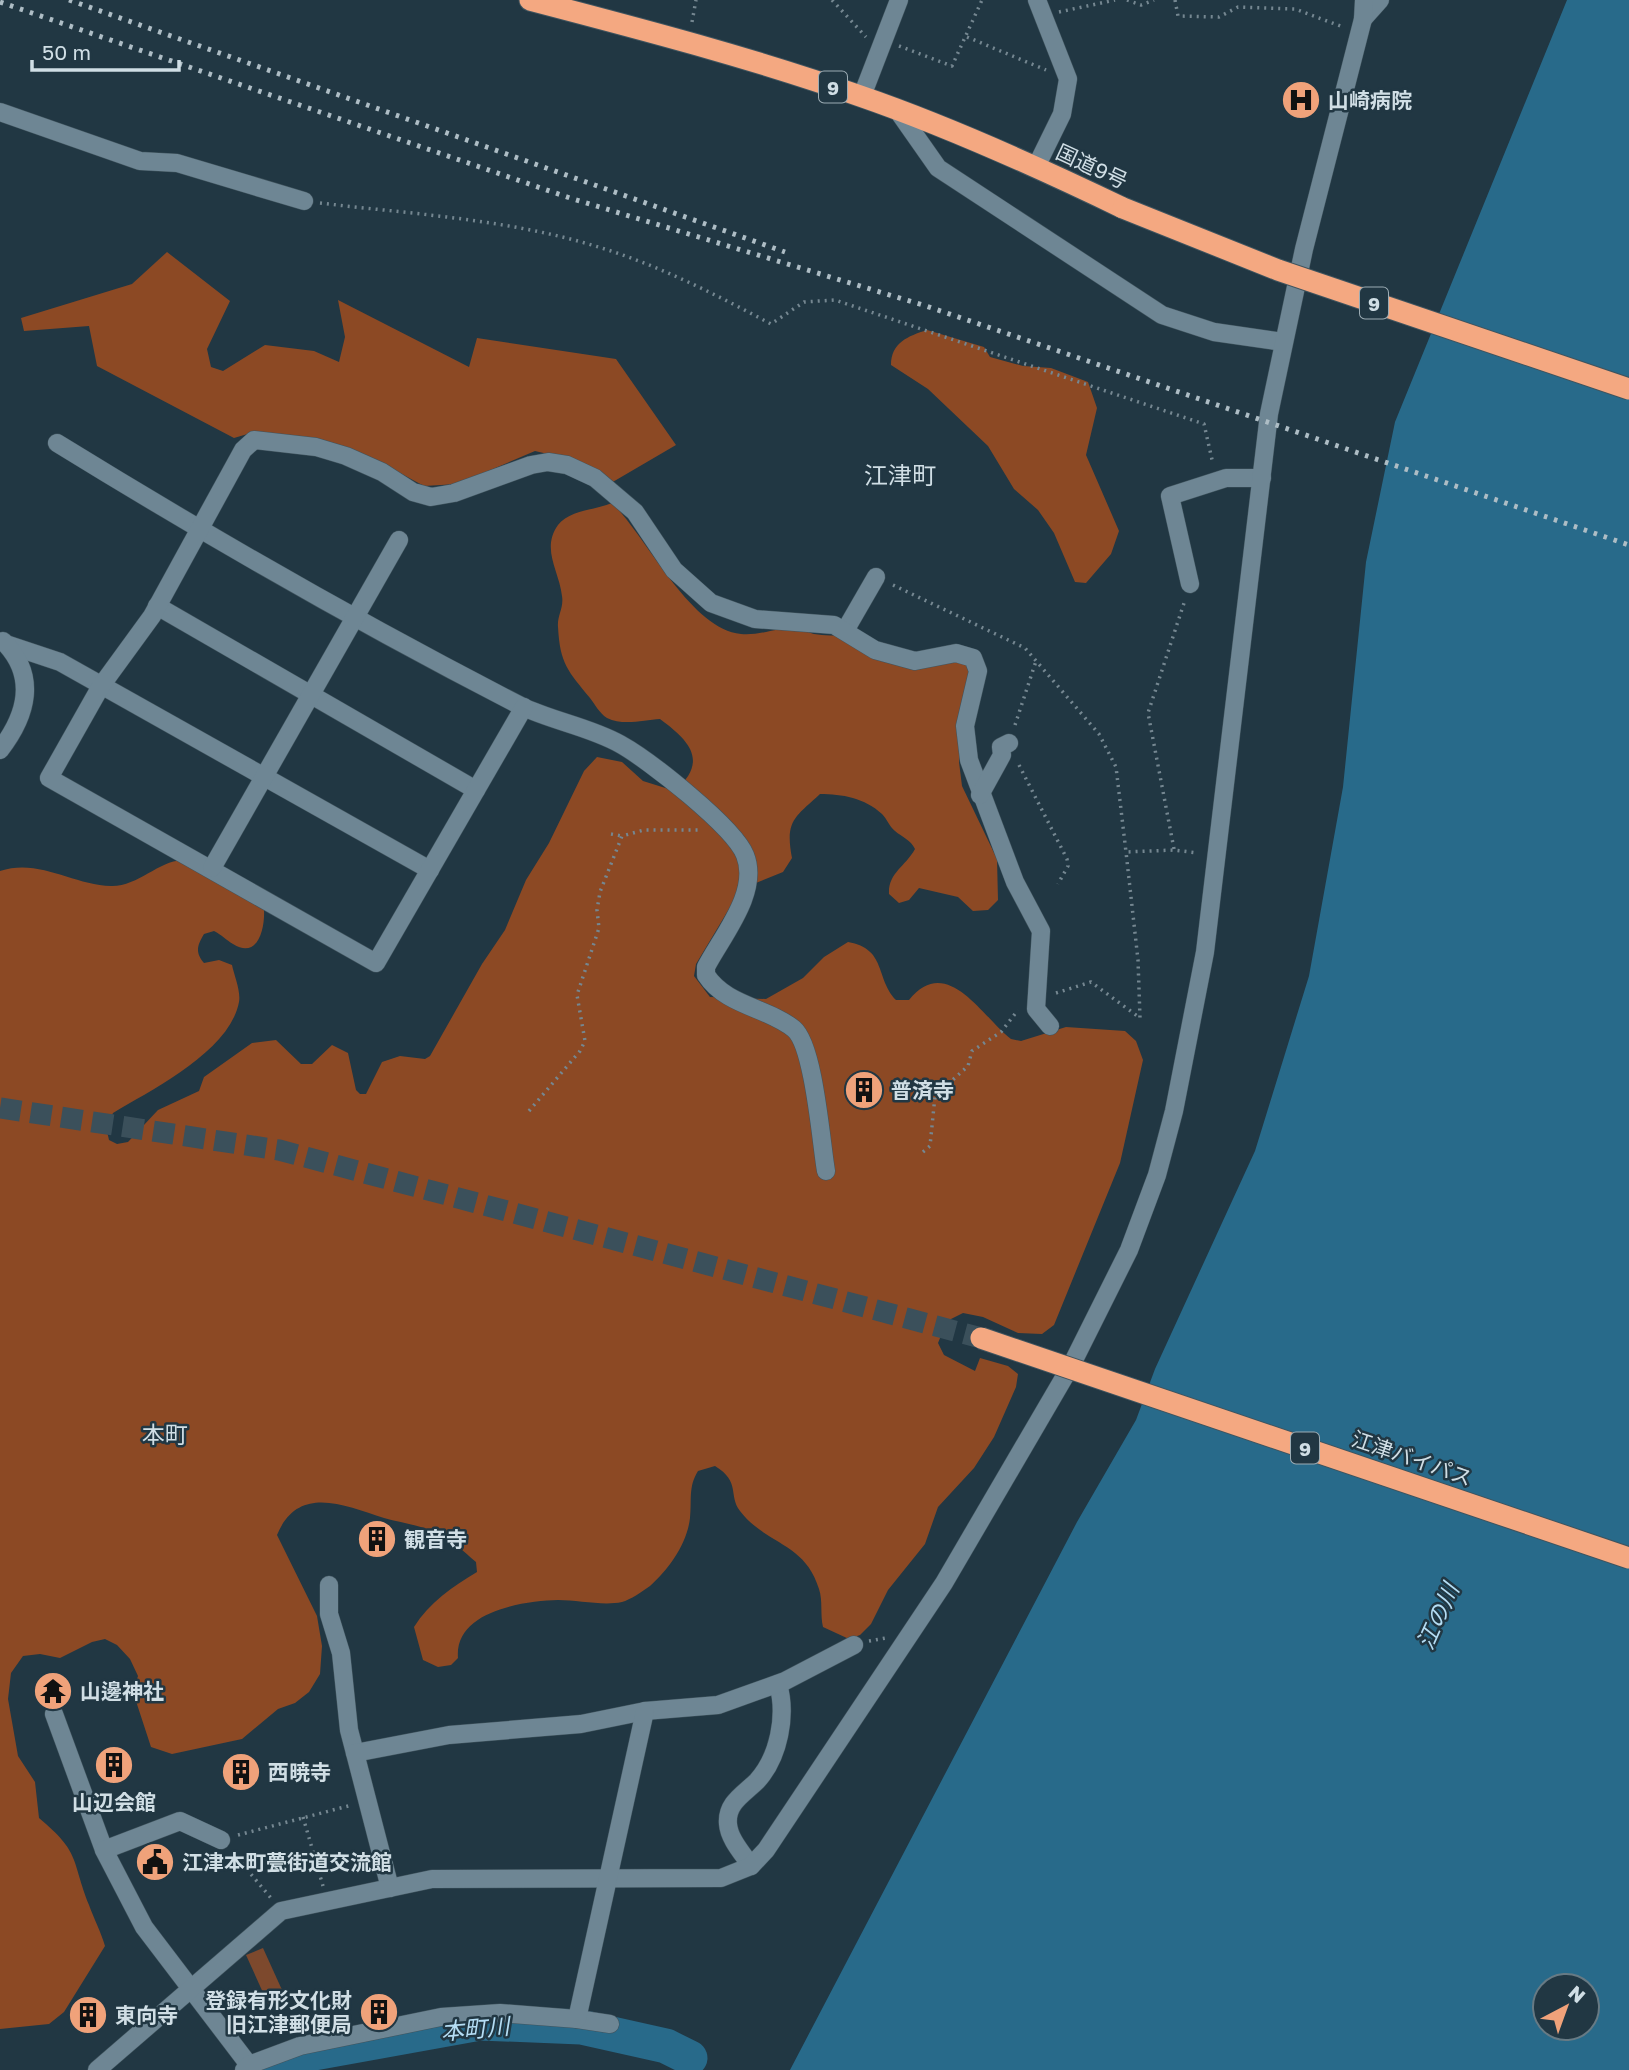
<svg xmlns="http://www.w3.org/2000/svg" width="1629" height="2070" viewBox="0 0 1629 2070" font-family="'Golos Text','Noto Sans JP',sans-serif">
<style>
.green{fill:#7d492d}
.forest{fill:#8c4924}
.water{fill:#286a8a;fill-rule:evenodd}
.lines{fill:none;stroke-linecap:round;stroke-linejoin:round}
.river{stroke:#286a8a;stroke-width:35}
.highway-tunnel{stroke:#3b505b;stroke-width:21;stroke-dasharray:21 10;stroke-linecap:butt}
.minor-casing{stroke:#40545e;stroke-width:19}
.highway-casing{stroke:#40545e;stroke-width:23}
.path{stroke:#758791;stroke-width:3.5;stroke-dasharray:2 5;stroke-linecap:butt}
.minor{stroke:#6e8694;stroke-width:18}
.highway{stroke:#f4a881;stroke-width:21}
.rail{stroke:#aebdc5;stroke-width:5;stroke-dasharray:3.5 7;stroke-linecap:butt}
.highway-bridge-casing{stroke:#40545e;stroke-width:23;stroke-linecap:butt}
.highway-bridge{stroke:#f4a881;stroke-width:21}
.labels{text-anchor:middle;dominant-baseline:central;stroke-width:5;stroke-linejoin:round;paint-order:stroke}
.shield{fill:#213743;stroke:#9cacb4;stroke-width:2}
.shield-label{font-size:19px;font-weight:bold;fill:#d0dee5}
.poi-label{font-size:21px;font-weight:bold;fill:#d0dee5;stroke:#213743;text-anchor:start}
.street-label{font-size:21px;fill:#d0dee5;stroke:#213743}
.neighbourhood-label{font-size:23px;fill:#d0dee5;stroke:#213743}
.water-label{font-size:23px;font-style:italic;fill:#b4ddf4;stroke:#213743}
.quarter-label{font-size:24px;fill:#d0dee5;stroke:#213743}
</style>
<rect width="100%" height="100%" fill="#213743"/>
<polygon class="green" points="263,1948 287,2001 270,2008 246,1955"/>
<g class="forest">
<polygon points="167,252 230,301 207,349 211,367 223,371 265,345 314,351 339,362 345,337 338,300 469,367 477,338 616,359 676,445 611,483 569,459 535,451 458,484 424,486 374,459 258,431 234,438 97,366 89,326 24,331 21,318 132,284"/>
<path d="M 927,330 L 984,347 L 990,357 L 1023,366 L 1051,368 L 1088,382 L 1097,408 L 1086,455 L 1119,531 L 1111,554 L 1086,583 L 1075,582 L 1054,533 L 1038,510 L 1014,489 L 988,446 L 928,389 L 891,365 C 891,343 908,336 927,330 Z"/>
<path d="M 612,503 C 647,537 690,629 741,634 C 760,636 781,626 799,628 C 805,629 809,633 814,634 C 824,636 836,635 847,636 L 867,654 L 972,661 L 959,762 L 962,786 L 997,859 L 998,900 L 988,910 L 973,911 L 958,897 L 919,888 L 909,900 L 899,903 L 889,894 C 888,873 905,867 915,849 C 911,840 902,837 895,831 C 889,826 887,819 882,814 C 865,798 842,794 820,794 C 794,818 785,821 792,858 L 783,872 L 741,889 L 696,964 L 694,976 L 710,997 L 766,999 L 803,978 L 824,957 L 848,942 C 887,949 875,978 896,1000 L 909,1000 C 947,952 983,1018 1011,1039 L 1021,1041 L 1066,1027 L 1125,1031 L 1136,1041 L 1143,1060 L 1120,1163 L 1054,1325 L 1042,1334 L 1018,1333 L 983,1317 L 963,1313 L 947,1321 L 938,1343 L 944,1355 L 975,1371 L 980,1358 L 1008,1366 L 1018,1374 L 1016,1387 L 994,1437 L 974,1468 L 938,1507 L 925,1544 L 888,1590 L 871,1624 L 860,1635 L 849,1639 L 823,1627 C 820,1614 823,1601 819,1589 C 805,1542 766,1545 740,1511 C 728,1495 741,1482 715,1466 L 698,1471 C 688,1487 692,1500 690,1518 C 687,1544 669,1569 650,1586 C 643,1591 630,1600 622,1602 C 603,1606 578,1600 558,1600 C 523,1601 454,1611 458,1658 L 451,1665 L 438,1667 L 423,1660 L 414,1627 C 429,1603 453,1586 477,1572 L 476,1562 C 464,1552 451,1539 437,1533 C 420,1525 402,1523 384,1518 C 344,1505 298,1484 277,1535 L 317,1616 L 322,1646 L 320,1674 L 309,1692 L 295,1703 L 278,1709 L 242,1739 L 172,1754 L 151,1747 L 133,1692 L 138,1676 L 130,1659 L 117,1645 L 105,1639 L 92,1642 L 60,1658 L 40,1654 L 23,1656 L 11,1673 L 8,1699 L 18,1756 L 35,1782 L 39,1818 C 81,1853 71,1859 89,1905 C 94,1919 101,1932 105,1946 L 64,2012 L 49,2024 L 0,2029 L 0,871 C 39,858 73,885 111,886 C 139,887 163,856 187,861 C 209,866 247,895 264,910 C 265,928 258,960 233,944 C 226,940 222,935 214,931 L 204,934 C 197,946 195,952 204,963 L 219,960 L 232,965 C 234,975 241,991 239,1002 C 230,1051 153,1089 113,1113 L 106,1127 L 109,1140 L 117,1144 L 128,1142 L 158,1110 L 199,1091 L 204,1077 L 252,1043 L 276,1040 L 301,1064 L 312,1064 L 332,1045 L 348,1053 L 356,1090 L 360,1094 L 366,1094 L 382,1062 L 400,1056 L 425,1059 L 430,1056 L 482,964 L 505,930 L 526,880 L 549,843 L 584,771 L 597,757 L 622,762 L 643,781 L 675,791 C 708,761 691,742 660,719 C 644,720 623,726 607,718 C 599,713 595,704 590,698 C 568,671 560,664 558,627 C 557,616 564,608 562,596 C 559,570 541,549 558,525 C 569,510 596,510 612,503 Z"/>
</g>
<path class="water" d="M 1567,0 L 1629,0 L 1629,2070 L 790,2070 L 1077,1522 L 1136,1420 L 1155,1369 L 1255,1151 L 1309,976 L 1343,787 L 1366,562 L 1395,422 ZM 1545,1986 L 1587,1986 L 1587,2028 L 1545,2028 Z"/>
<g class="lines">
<polyline class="river" points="260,2070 303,2055 480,2023 581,2027 666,2046 690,2058"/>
<polyline class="highway-tunnel" points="0,1108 279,1150 981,1338"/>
<g class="minor-casing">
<g id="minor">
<polyline points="1363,19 1380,0"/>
<polyline points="862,96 899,0"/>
<polyline points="898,111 938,168 1162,315 1214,332 1283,342"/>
<polyline points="0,112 140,161 177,163 304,201"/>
<polyline points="1036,167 1062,114 1068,79 1037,0"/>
<path d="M 57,443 C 208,536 363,625 521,706 C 552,721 590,727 620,744 C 649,760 734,827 745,855 C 760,892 722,936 706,967 L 706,975 C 726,1006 767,1007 794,1029 C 814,1046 821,1142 826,1171"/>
<polyline points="1190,584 1170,496 1226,478 1262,478"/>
<polyline points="157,606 476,790"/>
<polyline points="846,629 876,577"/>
<polyline points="6,644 60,662 430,870"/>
<polyline points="524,707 376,963 49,778 101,686 152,616 243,450 254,440 316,447 346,456 382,472 413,492 431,497 454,493 531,465 548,462 567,465 595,478 635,512 674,570 711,603 755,619 834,625 875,650 915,661 956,653 973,658 978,671 965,726 969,760 1015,882 1041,931 1036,1009 1050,1026"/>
<path d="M 0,750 C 27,715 38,676 3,641"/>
<polyline points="980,795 1002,755 1001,747 1009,743"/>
<polyline points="212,868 399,540"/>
<polyline points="329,1585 329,1614 341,1653 349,1730 355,1753"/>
<polyline points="54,1714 104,1850"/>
<polyline points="221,1840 180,1821 104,1850 144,1927 249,2065"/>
<path d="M 751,1866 C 743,1854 729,1839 728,1824 C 726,1803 744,1794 757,1781 C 779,1757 787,1715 778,1684"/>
<polyline points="390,1888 355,1753 449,1735 581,1724 645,1711 718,1705 785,1681 854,1645"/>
<polyline points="577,2019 610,2024"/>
<polyline points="97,2070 281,1911 432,1879 721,1878 751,1866 766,1850 944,1583 1072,1364 1129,1250 1157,1175 1174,1111 1205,952 1269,414 1304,249 1363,19 1364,0"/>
<polyline points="244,2070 249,2065 300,2046 441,2017 500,2013 577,2019 645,1711"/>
</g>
</g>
<g class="highway-casing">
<path id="highway" d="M 530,0 C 641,29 752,58 860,96 C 950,127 1038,167 1123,208"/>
</g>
<g class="path">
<polyline points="832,0 866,37"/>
<polyline points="1127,0 1141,5 1154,0"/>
<polyline points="1175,0 1178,16 1219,17 1238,7 1295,9 1343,27"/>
<polyline points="1059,12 1115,0"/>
<polyline points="692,22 696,0"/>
<polyline points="967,37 1046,70"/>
<polyline points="899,46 952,66 982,0"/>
<path d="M 320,203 C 411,214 507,219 595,246 C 656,264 715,294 771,324 L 804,302 L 835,300 L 1204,424 L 1213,464"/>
<polyline points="893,585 1025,648 1099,734 1116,767 1126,852 1174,850 1198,853"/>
<polyline points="1015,725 1036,661"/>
<polyline points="1019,765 1067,859 1068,866 1058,884"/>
<polyline points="611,834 622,836"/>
<polyline points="1174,849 1148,713 1185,600"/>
<polyline points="1056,993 1091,982 1140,1018 1138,960 1126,852"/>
<polyline points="529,1111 580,1051 585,1041 577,995 599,928 597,910 600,892 622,836 644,830 699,830"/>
<polyline points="923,1152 930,1146 935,1096 968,1066 972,1051 1001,1032 1018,1010"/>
<polyline points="869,1641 886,1638"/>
<polyline points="303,1817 323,1886"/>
<polyline points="238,1835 352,1805"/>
<polyline points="233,1853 271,1898"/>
</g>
<use href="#minor" class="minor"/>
<use href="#highway" class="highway"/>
<g class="rail">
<polyline points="69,0 785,252"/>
<polyline points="0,2 570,198 926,306 1629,545"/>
</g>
<g class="highway-bridge-casing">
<g id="highway-bridge">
<polyline points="1123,208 1278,270 1629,389"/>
<polyline points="981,1338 1629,1558"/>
</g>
</g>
<use href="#highway-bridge" class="highway-bridge"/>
</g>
<defs>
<g id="hospital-disc" transform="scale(2.0125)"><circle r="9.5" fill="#f0a27a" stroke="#213743"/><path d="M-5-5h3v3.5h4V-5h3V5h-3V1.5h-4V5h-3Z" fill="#111"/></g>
<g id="building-disc" transform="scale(2.0125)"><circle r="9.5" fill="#f0a27a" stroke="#213743"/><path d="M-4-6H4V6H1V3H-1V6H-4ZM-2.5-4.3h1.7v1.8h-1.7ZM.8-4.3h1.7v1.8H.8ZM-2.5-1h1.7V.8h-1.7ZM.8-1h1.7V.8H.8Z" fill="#111"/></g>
<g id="temple-disc" transform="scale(2.0125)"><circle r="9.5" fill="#f0a27a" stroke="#213743"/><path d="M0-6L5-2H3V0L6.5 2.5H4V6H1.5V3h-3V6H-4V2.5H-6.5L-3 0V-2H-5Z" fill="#111"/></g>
<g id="civic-disc" transform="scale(2.0125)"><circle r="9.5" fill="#f0a27a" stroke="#213743"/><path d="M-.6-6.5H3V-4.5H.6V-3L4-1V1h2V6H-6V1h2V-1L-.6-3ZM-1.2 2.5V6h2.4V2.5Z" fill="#111"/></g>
</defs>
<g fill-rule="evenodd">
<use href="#hospital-disc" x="1301" y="100"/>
<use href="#building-disc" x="864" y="1090"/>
<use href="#building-disc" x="377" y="1539"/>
<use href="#temple-disc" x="53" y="1691"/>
<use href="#building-disc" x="114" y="1765"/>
<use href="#building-disc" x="241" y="1772"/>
<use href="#civic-disc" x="155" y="1862"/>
<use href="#building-disc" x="379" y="2012"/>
<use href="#building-disc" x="88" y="2015"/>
</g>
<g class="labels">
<g class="shield">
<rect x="819" y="71.5" width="28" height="31" rx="5"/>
<rect x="1360" y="287.5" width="28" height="31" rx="5"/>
<rect x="1291" y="1432.5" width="28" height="31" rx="5"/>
</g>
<g class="shield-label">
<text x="833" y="87">9</text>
<text x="1374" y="303">9</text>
<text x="1305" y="1448">9</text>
</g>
<g class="poi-label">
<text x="1328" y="100">山崎病院</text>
<text x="891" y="1090">普済寺</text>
<text x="404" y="1539">観音寺</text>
<text x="80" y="1691">山邊神社</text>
<text x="268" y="1772">西暁寺</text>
<text x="114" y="1802" text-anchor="middle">山辺会館</text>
<text x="182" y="1862">江津本町甍街道交流館</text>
<text x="352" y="2000" text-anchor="end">登録有形文化財<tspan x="352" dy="24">旧江津郵便局</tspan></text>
<text x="115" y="2015">東向寺</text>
</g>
<g class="street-label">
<text transform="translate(1092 166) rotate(25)">国道9号</text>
<text transform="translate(1412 1458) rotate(19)">江津バイパス</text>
</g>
<g class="neighbourhood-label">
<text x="165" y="1434">本町</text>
</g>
<g class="water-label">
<text transform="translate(1437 1616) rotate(-66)">江の川</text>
<text transform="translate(475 2028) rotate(-5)">本町川</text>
</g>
<g class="quarter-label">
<text x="900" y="474">江津町</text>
</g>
</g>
<g transform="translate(1566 2007) rotate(41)"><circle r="33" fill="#213743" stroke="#677a84" stroke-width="2"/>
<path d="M0-5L12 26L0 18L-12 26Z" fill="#f0a27a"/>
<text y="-10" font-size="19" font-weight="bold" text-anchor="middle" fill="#d0dee5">N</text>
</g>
<path d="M32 60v10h147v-10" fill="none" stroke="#d0dee5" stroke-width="3.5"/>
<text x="42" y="60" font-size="21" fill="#d0dee5" stroke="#213743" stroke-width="5" paint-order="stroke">50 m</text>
</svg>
